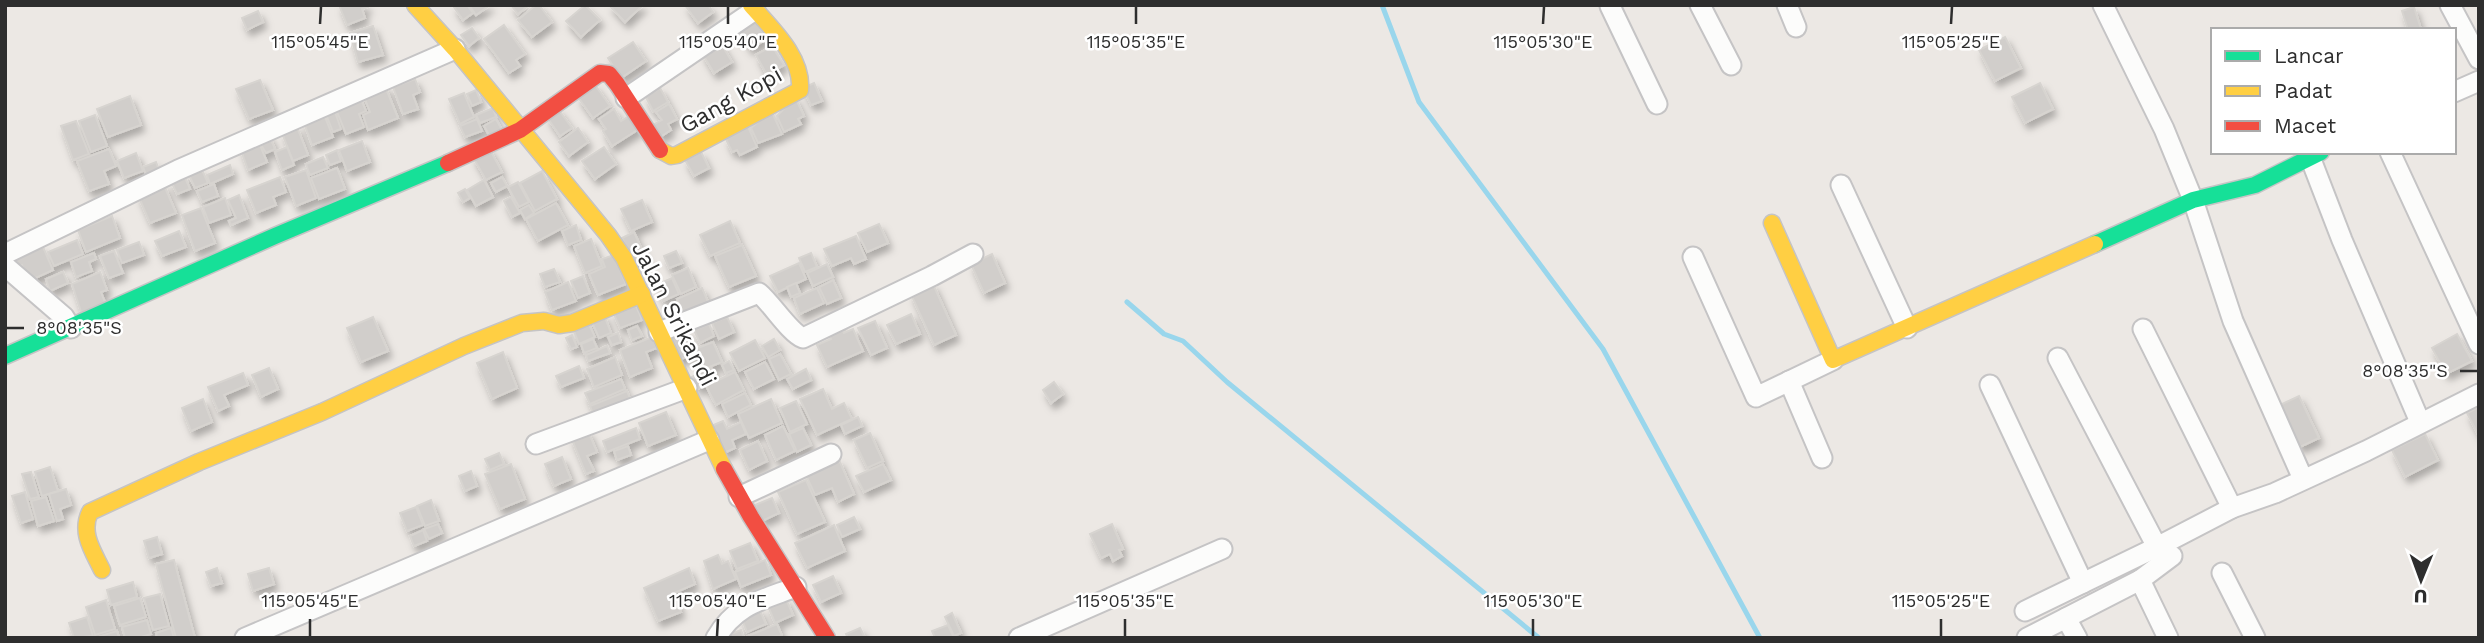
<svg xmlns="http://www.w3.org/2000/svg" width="2484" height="643" viewBox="0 0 2484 643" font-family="'Work Sans',sans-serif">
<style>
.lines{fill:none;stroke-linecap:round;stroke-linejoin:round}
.stream{stroke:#99d6ec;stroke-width:5}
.building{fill:#d1cecb;stroke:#d7d4d0;stroke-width:2;filter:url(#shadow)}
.street-casing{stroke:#c5c4c5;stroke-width:23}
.fast-casing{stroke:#c5c4c5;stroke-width:19}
.slow-casing{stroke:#c5c4c5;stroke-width:19}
.jam-casing{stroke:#c5c4c5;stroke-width:19}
.street{stroke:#fcfcfb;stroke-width:19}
.fast{stroke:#16e098;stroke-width:16}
.slow{stroke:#ffcf43;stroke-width:16}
.jam{stroke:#f24e42;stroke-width:16}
.ticks{fill:none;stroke:#2e2e2e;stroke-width:2.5}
.labels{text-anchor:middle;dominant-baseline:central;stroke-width:5;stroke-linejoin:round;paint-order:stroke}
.street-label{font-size:23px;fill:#2e2e2e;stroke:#fff}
.ticks-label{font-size:18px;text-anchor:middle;fill:#2e2e2e;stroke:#fff;stroke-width:5;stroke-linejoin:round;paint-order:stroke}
</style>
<defs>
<filter id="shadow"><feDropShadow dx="3.5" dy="6" stdDeviation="3.5" flood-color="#0004"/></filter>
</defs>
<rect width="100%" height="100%" fill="#ece8e4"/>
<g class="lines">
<g class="stream">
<polyline points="1382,5 1419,102 1603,349 1760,638"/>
<polyline points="1127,302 1164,334 1183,341 1227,382 1539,638"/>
</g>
</g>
<g class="building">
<polygon points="339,5 367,5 368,7 362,9 365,18 347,25"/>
<polygon points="456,5 467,5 473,13 463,20 454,7"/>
<polygon points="469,5 490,5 476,15"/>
<polygon points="511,5 529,5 518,14"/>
<polygon points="536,5 539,5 552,22 532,37 518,20"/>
<polygon points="585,5 600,20 581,37 566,21"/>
<polygon points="609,5 643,5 625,22"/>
<polygon points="685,5 708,5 713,12 698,23"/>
<polygon points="2414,7 2421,29 2408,30 2402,11"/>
<polygon points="258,11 263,22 247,30 242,18"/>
<polygon points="756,22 767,39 750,49 740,32"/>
<polygon points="504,25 525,54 516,60 520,66 509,73 484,39"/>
<polygon points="373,26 383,55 358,62 350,33"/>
<polygon points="472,28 479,38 469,46 461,35"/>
<polygon points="2005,37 2021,68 1995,81 1979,50"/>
<polygon points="633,42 646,61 621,78 608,58"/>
<polygon points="720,42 732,62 714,73 702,53"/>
<polygon points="772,46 784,65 767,75 756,55"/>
<polygon points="415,79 420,92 413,95 418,109 403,114 393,87"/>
<polygon points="260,80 273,110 249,119 236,89"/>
<polygon points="814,83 822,101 811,105 803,88"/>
<polygon points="2040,83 2053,109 2025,123 2012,97"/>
<polygon points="595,85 610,106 593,118 578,97"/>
<polygon points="385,86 398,118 368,130 363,115 370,112 363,94"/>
<polygon points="660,88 668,102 653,111 646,97"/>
<polygon points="476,90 481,102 472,106 467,94"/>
<polygon points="464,93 474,117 460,124 449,99"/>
<polygon points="130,96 141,125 108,137 97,109"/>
<polygon points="360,97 366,111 359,114 364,127 346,134 335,107"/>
<polygon points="795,97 804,116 798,119 801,124 784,132 777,116"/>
<polygon points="669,104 677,119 668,124 671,130 660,137 653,125 662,120 656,112"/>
<polygon points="493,108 496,117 480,123 476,115"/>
<polygon points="334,109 341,129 333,132 325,112"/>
<polygon points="558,109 572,128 560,136 547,117"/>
<polygon points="614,109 621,121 631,115 639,129 612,146 603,131 606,129 599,119"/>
<polygon points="771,110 782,134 758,143 751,128"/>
<polygon points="323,112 333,137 312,145 303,120"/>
<polygon points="95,115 107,146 91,152 79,121"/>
<polygon points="477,119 482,131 465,137 460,126"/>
<polygon points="496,119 502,130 492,140 484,126"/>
<polygon points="76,121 89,154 73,160 61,126"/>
<polygon points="746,122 757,147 740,155 737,150 732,152 726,139"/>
<polygon points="297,127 308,155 293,161 282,133"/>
<polygon points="578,128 588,142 569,156 559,142"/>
<polygon points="269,135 275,149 266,153 258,140"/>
<polygon points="258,140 267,162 248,170 240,147"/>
<polygon points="362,141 370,162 347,171 339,150"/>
<polygon points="287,147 294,165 282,170 275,152"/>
<polygon points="604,147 616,164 595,179 582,161"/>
<polygon points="489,148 502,172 486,180 473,157"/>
<polygon points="109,149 116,166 104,171 109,184 89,191 77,161"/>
<polygon points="337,150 341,161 330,165 326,155"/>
<polygon points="701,152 709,168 694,176 685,160"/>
<polygon points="136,153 143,171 124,178 117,161"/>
<polygon points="323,157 328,168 310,175 306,164"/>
<polygon points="156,162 160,173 147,177 143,167"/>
<polygon points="230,165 233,174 210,184 207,175"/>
<polygon points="337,168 345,189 319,199 311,178"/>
<polygon points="202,170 208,183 195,188 189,175"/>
<polygon points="306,170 316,198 296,206 285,177"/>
<polygon points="542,171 557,199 535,211 520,183"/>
<polygon points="184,175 190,189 177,194 171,181"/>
<polygon points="280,177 286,192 273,197 276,205 256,213 247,190"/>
<polygon points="502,177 507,186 496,192 491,183"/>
<polygon points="484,180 493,197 476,206 467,190"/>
<polygon points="518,182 529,202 519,207 508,187"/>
<polygon points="214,184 218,196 202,202 197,191"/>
<polygon points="164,185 176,213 150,223 138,195"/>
<polygon points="465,189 470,198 463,202 458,193"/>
<polygon points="239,195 248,218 231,225 229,221 236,218 228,200"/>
<polygon points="511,197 520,213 512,217 504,201"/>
<polygon points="225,198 231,215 209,223 203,207"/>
<polygon points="642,200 652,222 631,231 621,209"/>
<polygon points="556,203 568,225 538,241 526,219"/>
<polygon points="529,205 534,213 525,219 520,210"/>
<polygon points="201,208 215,243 195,251 182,215"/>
<polygon points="112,216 120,238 86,252 78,230"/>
<polygon points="730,221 740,243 710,256 700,235"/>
<polygon points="879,224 888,243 867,252 858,233"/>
<polygon points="576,225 581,240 568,245 562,231"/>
<polygon points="179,231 186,247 162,256 155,241"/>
<polygon points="634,232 646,259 634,265 622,238"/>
<polygon points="856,236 866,259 854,264 851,258 832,266 824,249"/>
<polygon points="591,239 602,266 585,273 574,246"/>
<polygon points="77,240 83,254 54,266 48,252"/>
<polygon points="139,242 144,255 122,263 117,250"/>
<polygon points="742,245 756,276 729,287 715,256"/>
<polygon points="43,247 53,270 29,281 22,265 12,269 7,259 22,256"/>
<polygon points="114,251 123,273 109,278 100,256"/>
<polygon points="676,251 682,263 669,268 664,256"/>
<polygon points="94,253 96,259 89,262 92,271 76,277 71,262"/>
<polygon points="811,253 817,267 805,272 799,258"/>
<polygon points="992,254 1005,283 984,293 971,264"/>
<polygon points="614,255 626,284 598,295 589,274 605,267 602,259"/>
<polygon points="799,263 806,279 778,292 770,276"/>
<polygon points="827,264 833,277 813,286 807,273"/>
<polygon points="688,268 696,287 681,294 672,275"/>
<polygon points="554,269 560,282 545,287 540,274"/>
<polygon points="63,272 68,283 50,291 46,279"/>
<polygon points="100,272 107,290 101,292 106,305 82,315 72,284"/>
<polygon points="583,276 590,293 578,298 571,281"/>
<polygon points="672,278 679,294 663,301 656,285"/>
<polygon points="833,280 841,298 827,304 819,287"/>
<polygon points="568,282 576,301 552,310 545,292"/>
<polygon points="796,283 800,293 791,297 787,287"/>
<polygon points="933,284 956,335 934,345 911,294"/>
<polygon points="702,288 709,304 684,315 677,299"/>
<polygon points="817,288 824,303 800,314 794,298"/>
<polygon points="635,303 642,320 620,328 613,312"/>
<polygon points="911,314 920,334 896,344 887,325"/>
<polygon points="604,315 611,333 599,338 591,320"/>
<polygon points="373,317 388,351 361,362 347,328"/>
<polygon points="727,317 734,332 719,339 712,323"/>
<polygon points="587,320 595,337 579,344 572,326"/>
<polygon points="875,321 887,348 871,355 858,328"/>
<polygon points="839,323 844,333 853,329 863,351 827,367 817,345 831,339 826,329"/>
<polygon points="709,324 714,336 700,343 694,330"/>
<polygon points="637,326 642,336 632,340 628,330"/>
<polygon points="683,329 694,354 676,361 665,336"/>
<polygon points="618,333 621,342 612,345 608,337"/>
<polygon points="2457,334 2472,361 2446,374 2432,348"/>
<polygon points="572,335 577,347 571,349 566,338"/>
<polygon points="652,337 657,348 646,352 652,368 630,377 620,350"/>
<polygon points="593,339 597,348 584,353 581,344"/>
<polygon points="774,339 780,350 768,357 762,346"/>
<polygon points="755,340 765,358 739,371 730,353"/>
<polygon points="713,342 722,362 704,369 695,349"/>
<polygon points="607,346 610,353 588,361 586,355"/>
<polygon points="503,352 517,388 492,399 477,363"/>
<polygon points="780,354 791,374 779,380 769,359"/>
<polygon points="615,357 622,375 594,387 587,369"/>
<polygon points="729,361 734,370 726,373 722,365"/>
<polygon points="765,362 774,379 754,389 745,372"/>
<polygon points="579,366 584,378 561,387 556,376"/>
<polygon points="711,367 717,379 698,389 692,377"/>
<polygon points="269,368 278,389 261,397 252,375"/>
<polygon points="806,369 811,380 793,389 787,379"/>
<polygon points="735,372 744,390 716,405 706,386"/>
<polygon points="243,373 248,385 224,395 229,406 218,411 208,387"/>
<polygon points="621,379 625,389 590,404 585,393"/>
<polygon points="1054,382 1063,394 1051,403 1043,390"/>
<polygon points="823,389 832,409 844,403 852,419 817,435 800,399"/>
<polygon points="627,391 631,401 594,416 590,406"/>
<polygon points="745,393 751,405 728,417 722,404"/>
<polygon points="2299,396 2319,438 2300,447 2280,405"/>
<polygon points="203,399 212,422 191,431 182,408"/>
<polygon points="771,399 782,423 749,438 738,414"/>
<polygon points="796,401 807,424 790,432 780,408"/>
<polygon points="2479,407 2479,436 2467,413"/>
<polygon points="666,412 676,435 648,446 639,423"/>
<polygon points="858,417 862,426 845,434 841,425"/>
<polygon points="723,421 727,429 741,422 746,434 732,440 735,448 724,453 711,426"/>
<polygon points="783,426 795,451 776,460 765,435"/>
<polygon points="636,428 640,439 607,452 603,441"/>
<polygon points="803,428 811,445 797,452 789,434"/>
<polygon points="588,431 597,452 587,456 594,471 586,474 571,437"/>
<polygon points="870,433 883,461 867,468 854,440"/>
<polygon points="2425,434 2438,460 2405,477 2392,450"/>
<polygon points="758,441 767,461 749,470 740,450"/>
<polygon points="628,446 631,455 617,460 614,451"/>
<polygon points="499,453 504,464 490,470 485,459"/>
<polygon points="562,457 571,479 554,486 545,464"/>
<polygon points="839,460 854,494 838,502 832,488 815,495 806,475"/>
<polygon points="511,464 525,499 500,509 485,474"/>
<polygon points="883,464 891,480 864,492 856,476"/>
<polygon points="50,467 58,491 42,496 35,472"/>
<polygon points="471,471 477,486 465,491 459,476"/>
<polygon points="31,472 39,497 30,499 22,474"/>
<polygon points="806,480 825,522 797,534 778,492"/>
<polygon points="66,489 71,505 60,509 63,519 57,521 49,494"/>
<polygon points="25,492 33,519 21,523 12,496"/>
<polygon points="46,497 54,521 38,526 31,501"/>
<polygon points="772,498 779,513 762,521 755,505"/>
<polygon points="431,500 439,521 425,526 417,506"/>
<polygon points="416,507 423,525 407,531 400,513"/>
<polygon points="854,517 860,529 842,537 837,525"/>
<polygon points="438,524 442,533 429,539 424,529"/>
<polygon points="1112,524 1123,549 1119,550 1122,556 1113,561 1110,554 1101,558 1090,534"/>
<polygon points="834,525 845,551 807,568 795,543"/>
<polygon points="423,530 427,541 414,546 410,536"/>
<polygon points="157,537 162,554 149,558 144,541"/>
<polygon points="750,543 758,561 737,569 730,551"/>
<polygon points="718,555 722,564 728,561 736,579 713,589 704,561"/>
<polygon points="174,560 195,638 176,638 156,564"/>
<polygon points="765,560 771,575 741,587 735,572"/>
<polygon points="217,568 222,583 211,586 206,572"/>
<polygon points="269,568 274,584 253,591 248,574"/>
<polygon points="689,568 695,584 674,593 681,612 658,621 644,588"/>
<polygon points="833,576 841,593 821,602 813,585"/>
<polygon points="133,582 137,597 111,605 107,590"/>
<polygon points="160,594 169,626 153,630 144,598"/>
<polygon points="140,598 146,617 120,625 114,606"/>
<polygon points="786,599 793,615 775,623 768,606"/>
<polygon points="106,600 115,629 95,635 86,607"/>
<polygon points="759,609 766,624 747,632 741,617"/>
<polygon points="952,613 961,633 954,636 945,617"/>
<polygon points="87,617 93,636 74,638 69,623"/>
<polygon points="147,620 151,634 138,638 125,638 122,627"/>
<polygon points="777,624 782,636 749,638 748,636"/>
<polygon points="948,625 954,638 935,638 932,631"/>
<polygon points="171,628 174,638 157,638 156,633"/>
<polygon points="860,628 865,638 848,638 846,634"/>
<polygon points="741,630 744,638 723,638 723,637"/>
<polygon points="117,631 119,638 97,638 97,637"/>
</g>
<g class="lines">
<g class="street-casing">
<g id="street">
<polyline points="1612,5 1610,6 1657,104"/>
<polyline points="1700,5 1731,65"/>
<polyline points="1787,5 1796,27"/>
<polyline points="2103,5 2164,129 2193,200 2233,321 2303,479"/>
<polyline points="2450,5 2479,59"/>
<polyline points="2454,92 2479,81"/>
<polyline points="626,98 755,10"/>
<polyline points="2390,152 2479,344"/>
<polyline points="2310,157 2342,240 2420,422"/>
<polyline points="1841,185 1907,328"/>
<polyline points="5,254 178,170 455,49"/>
<polyline points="1693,257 1756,397 1833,360"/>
<polyline points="5,266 64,317 71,328"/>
<polyline points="2143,329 2232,508"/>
<path d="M 659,332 L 759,293 C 772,304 790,333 803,338 L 932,276 L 973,254"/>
<polyline points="2058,358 2157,547 2232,508 2275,493 2366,451 2479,394"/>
<polyline points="1789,381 1822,458"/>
<polyline points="1990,385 2083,583"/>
<polyline points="536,444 687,388"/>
<polyline points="739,497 831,454"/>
<polyline points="2222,573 2255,638"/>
<polyline points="2140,580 2172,556"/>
<polyline points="2025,611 2157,547"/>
<polyline points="2066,618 2077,638"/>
<polyline points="245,638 709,440"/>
<path d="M 716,638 C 736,604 762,600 796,587"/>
<polyline points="1019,638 1222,549"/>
<polyline points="2027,638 2140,580 2168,638"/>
</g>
</g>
<g class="fast-casing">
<g id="fast">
<polyline points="2095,244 2193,200 2255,185 2321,152"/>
<polyline points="5,356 275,236 448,163"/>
</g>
</g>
<g class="slow-casing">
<g id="slow">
<polyline points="415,5 455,49 608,235 624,258 724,469"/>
<path d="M 660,150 L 671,156 L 677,155 L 800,90 C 803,57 771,28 751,5"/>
<polyline points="1772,223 1833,360 2095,244"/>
<path d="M 102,570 C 93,551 80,533 90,512 L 199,462 L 322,412 L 464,346 L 522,323 L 544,321 L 559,325 L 572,323 L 642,294"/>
</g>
</g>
<g class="jam-casing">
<g id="jam">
<polyline points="448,163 520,130 600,73 609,74 617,84 660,150"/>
<polyline points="724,469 751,517 827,638"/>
</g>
</g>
<use href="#street" class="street"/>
<use href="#fast" class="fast"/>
<use href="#slow" class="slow"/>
<use href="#jam" class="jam"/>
</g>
<path class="ticks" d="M 320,24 L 321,7M 728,24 L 728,7M 1136,24 L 1136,7M 1543,24 L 1544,7M 1951,24 L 1952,7M 7,328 L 24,328M 2460,371 L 2477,371M 310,636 L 310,619M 717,636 L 718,619M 1125,636 L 1125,619M 1533,636 L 1533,619M 1941,636 L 1941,619"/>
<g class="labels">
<g class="street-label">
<text transform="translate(731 100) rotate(-29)">Gang Kopi</text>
<text transform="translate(674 314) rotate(63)">Jalan Srikandi</text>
</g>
</g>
<g class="ticks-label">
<text x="320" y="48">115°05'45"E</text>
<text x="728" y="48">115°05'40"E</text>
<text x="1136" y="48">115°05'35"E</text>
<text x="1543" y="48">115°05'30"E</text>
<text x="1951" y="48">115°05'25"E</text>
<text x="79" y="334">8°08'35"S</text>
<text x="2405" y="377">8°08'35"S</text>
<text x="310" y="607">115°05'45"E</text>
<text x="718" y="607">115°05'40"E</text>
<text x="1125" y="607">115°05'35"E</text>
<text x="1533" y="607">115°05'30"E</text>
<text x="1941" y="607">115°05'25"E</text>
</g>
<rect width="2484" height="643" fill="none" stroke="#2e2e2e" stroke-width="14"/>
<rect x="2211" y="28" width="245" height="126" fill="#ffffff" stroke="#ababab" stroke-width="2"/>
<rect x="2225" y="51" width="35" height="10" fill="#16e098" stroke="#ababab" stroke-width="2"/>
<text x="2274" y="63" font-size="21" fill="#2e2e2e">Lancar</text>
<rect x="2225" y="86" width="35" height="10" fill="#ffcf43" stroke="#ababab" stroke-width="2"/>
<text x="2274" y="98" font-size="21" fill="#2e2e2e">Padat</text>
<rect x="2225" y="121" width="35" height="10" fill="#f24e42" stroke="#ababab" stroke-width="2"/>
<text x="2274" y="133" font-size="21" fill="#2e2e2e">Macet</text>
<g transform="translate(2421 580) rotate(181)" stroke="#ffffff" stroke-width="5" paint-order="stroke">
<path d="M0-5L12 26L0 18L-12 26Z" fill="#2e2e2e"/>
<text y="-10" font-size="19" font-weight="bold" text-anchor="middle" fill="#2e2e2e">U</text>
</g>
</svg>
